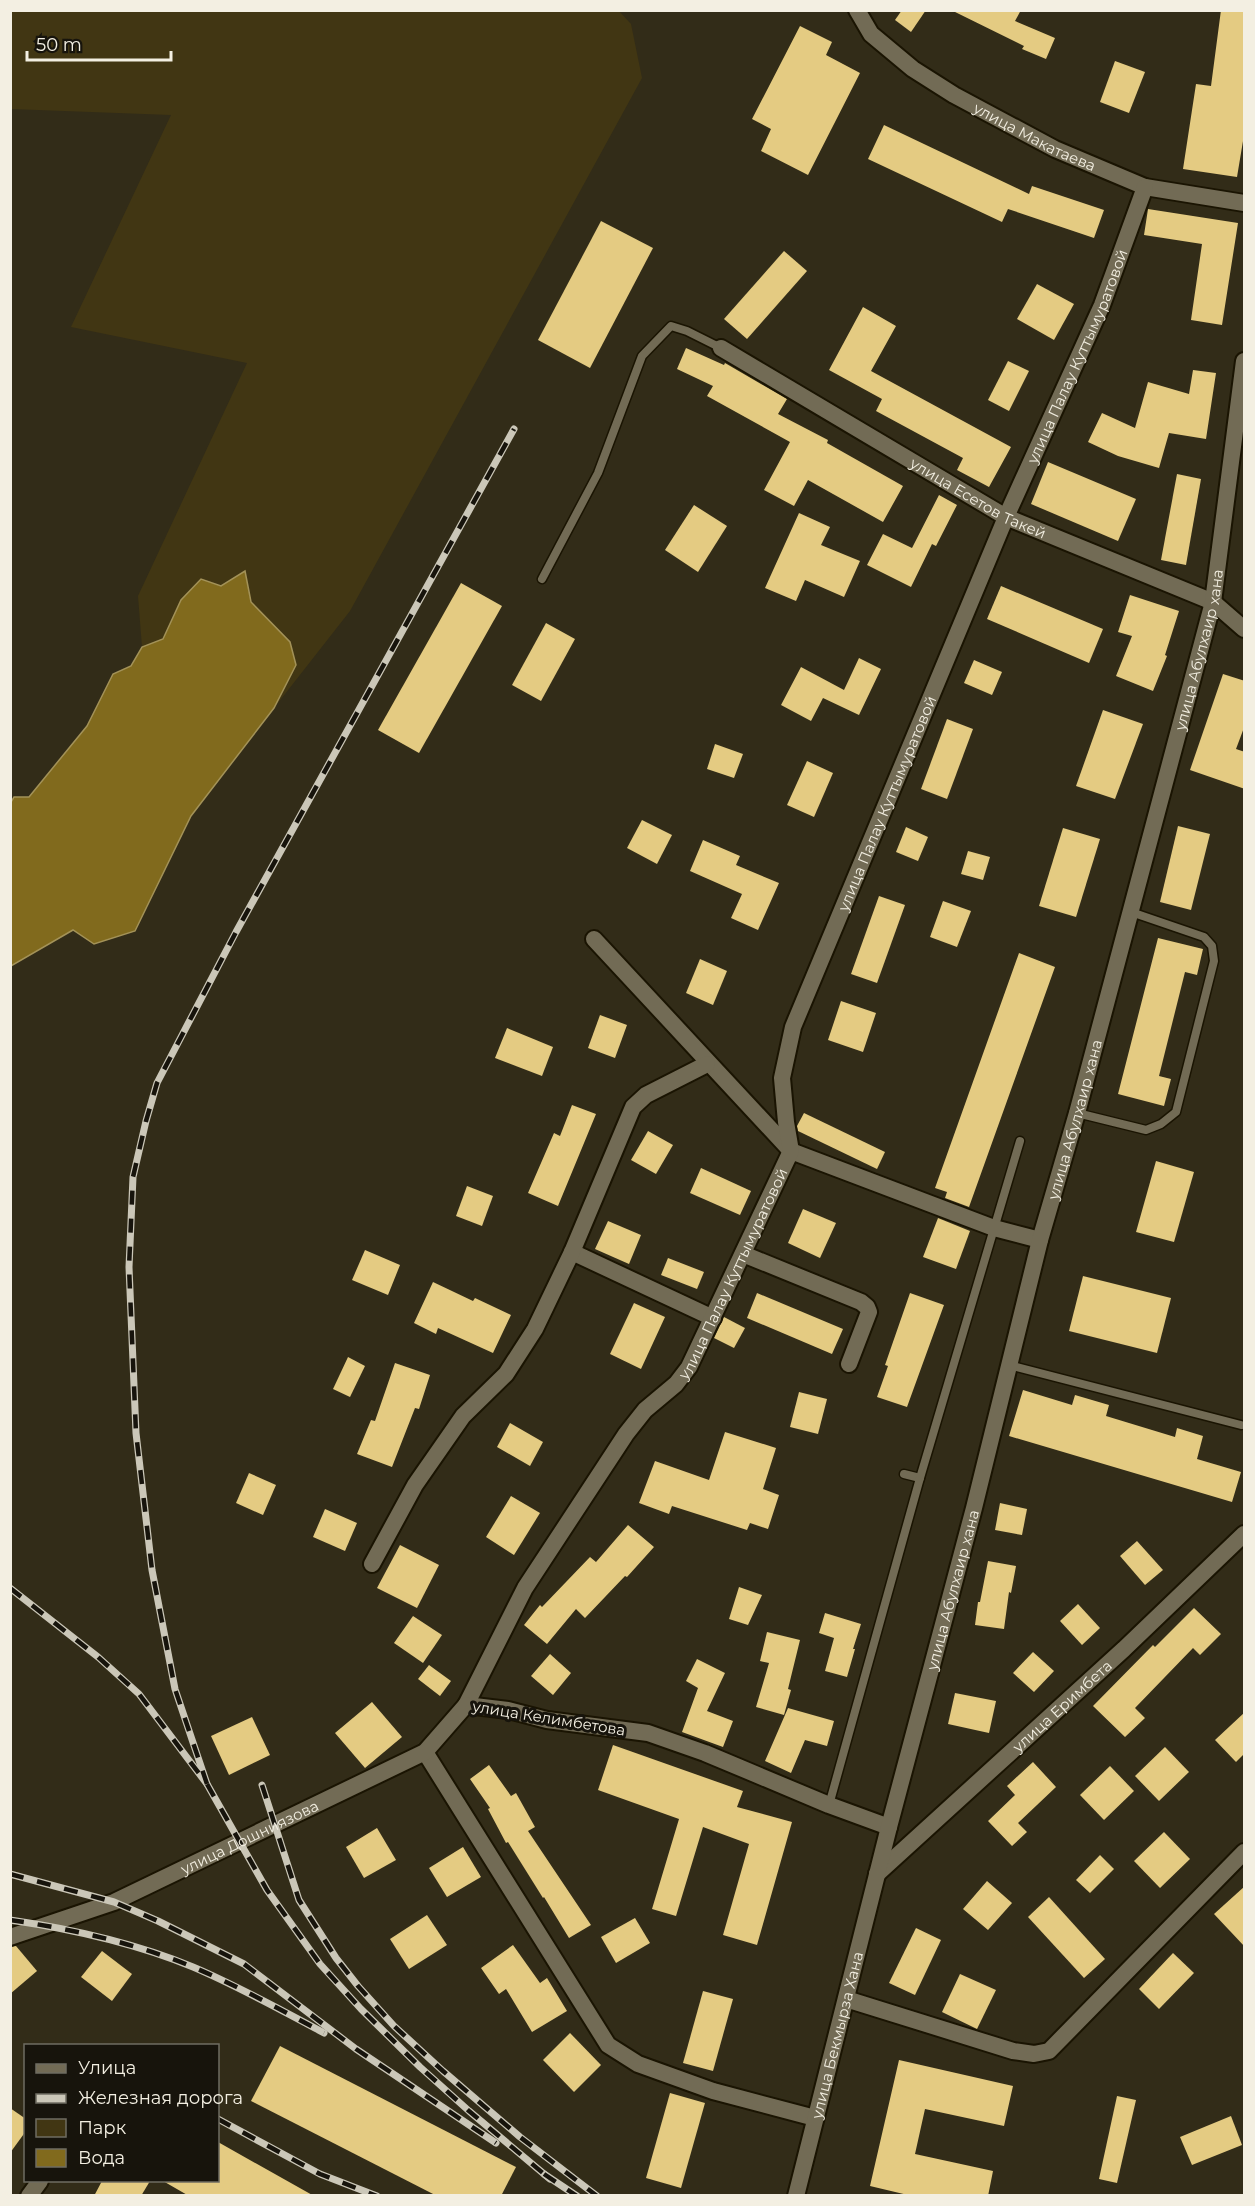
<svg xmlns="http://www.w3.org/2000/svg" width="1255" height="2206" viewBox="0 0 1255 2206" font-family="Montserrat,sans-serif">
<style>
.green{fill:#413613}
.water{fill:#816a1d;stroke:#a39258;stroke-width:1.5}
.building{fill:#e4cb82}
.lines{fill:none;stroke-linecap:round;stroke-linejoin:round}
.lane-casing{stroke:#1a1402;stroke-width:11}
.street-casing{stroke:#1a1402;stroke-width:20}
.lane{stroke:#726b55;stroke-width:8}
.street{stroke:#726b55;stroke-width:16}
.rail-casing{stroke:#cbc7b8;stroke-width:7}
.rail{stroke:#17140c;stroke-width:4.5;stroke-dasharray:14;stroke-linecap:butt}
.labels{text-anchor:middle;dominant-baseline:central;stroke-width:6;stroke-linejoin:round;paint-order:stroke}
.street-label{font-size:15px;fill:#f3efe2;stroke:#17140c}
</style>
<rect width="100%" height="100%" fill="#322c18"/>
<polygon class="green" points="618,10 631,24 642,78 350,611 274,708 296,664 290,642 251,602 221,586 181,600 163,639 142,647 138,596 247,363 71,327 171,115 11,109 11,11"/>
<polygon class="water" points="245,571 251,602 290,642 296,665 274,708 191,816 135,931 94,944 73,930 11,966 11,802 14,797 29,797 87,726 113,674 131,666 142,647 163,639 181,600 201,579 221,586"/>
<g class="building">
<polygon points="902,10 926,10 911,32 895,20"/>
<polygon points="951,10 1021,10 1015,21 1055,38 1046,59 1022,49 1024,46"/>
<polygon points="1221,10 1245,10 1245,129 1237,177 1183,169 1196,84 1211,86"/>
<polygon points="800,26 832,42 826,55 860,73 808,175 761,151 771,129 752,119"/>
<polygon points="1115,61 1145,72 1129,113 1100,102"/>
<polygon points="884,125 1029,194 1032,186 1104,210 1094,238 1008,209 1002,222 868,159"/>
<polygon points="1148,209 1238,223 1222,325 1191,320 1202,244 1144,235"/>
<polygon points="601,221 653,248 590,368 538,340"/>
<polygon points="784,251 807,271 747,339 724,319"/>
<polygon points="1037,284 1074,304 1054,340 1017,319"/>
<polygon points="863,307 896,326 871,371 1011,447 989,487 957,470 963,458 876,411 882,399 829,370"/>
<polygon points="686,348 724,365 725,363 787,399 778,414 828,440 827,443 903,486 883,522 808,480 794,506 764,490 790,442 707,396 713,386 677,369"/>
<polygon points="1008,361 1029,371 1009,411 988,400"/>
<polygon points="1193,370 1216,373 1206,439 1169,433 1159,468 1118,456 1088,442 1102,413 1135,428 1148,382 1189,394"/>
<polygon points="1048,462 1136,499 1118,541 1031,504"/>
<polygon points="1177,474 1201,479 1186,565 1161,560"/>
<polygon points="939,495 957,505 936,546 932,544 911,587 867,565 883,534 912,548"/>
<polygon points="694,505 727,526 698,572 665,550"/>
<polygon points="799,513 830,527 821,545 860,561 844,597 805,580 796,601 765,588"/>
<polygon points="461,583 502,606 419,753 378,730"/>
<polygon points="1001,586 1103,629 1089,663 987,619"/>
<polygon points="1130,595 1179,611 1165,655 1167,656 1153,691 1116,676 1132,636 1118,632"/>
<polygon points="546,623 575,639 541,701 512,685"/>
<polygon points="859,658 881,669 859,715 823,698 811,721 781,705 801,667 844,690"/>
<polygon points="974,660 1002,672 992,695 964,683"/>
<polygon points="1223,674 1245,681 1245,725 1236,749 1245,752 1245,789 1190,770"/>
<polygon points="1103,710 1143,724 1115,799 1076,786"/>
<polygon points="947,719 973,729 947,799 921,789"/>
<polygon points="715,744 743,754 734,778 707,769"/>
<polygon points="807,761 833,773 814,817 787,805"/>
<polygon points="642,820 672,835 657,864 627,848"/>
<polygon points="1178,826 1210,834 1191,910 1160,902"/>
<polygon points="906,827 928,837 918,861 896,852"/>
<polygon points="1063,828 1100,839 1076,917 1039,906"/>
<polygon points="703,840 740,856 736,865 779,883 758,930 731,918 742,894 690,871"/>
<polygon points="968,851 990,857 983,880 961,874"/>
<polygon points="879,896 905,905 877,983 851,974"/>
<polygon points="943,901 971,911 957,947 930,937"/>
<polygon points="1158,938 1203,949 1197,975 1185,972 1159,1076 1171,1079 1164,1106 1118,1094"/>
<polygon points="1019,953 1055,967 969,1207 945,1198 947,1192 935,1188"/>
<polygon points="700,959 727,971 713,1005 686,993"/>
<polygon points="841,1001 876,1013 863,1052 828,1040"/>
<polygon points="600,1015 627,1025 615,1058 588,1048"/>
<polygon points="507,1028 553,1047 542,1076 495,1058"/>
<polygon points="572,1105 596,1114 558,1206 528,1193 554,1133 560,1136"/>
<polygon points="804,1113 885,1152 877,1169 798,1131 797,1126"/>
<polygon points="648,1131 673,1145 656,1174 631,1160"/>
<polygon points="1156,1161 1194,1172 1174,1242 1136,1232"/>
<polygon points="701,1168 751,1191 740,1215 690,1193"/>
<polygon points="467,1186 493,1196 482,1226 456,1216"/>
<polygon points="803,1209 836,1223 820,1258 788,1243"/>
<polygon points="938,1218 970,1231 956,1269 923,1257"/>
<polygon points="608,1221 641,1235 629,1264 595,1249"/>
<polygon points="365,1250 400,1265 388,1295 352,1280"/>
<polygon points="668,1258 704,1272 697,1289 661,1275"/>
<polygon points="1083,1276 1171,1298 1157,1353 1069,1331"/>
<polygon points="433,1282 473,1301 475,1298 511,1315 493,1353 438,1328 436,1334 414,1323"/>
<polygon points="757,1293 843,1329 832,1354 747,1318"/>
<polygon points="910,1293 944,1305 907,1407 877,1397 888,1366 885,1365"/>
<polygon points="634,1303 665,1317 641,1369 610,1354"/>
<polygon points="724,1317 745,1328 734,1348 714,1338"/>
<polygon points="348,1357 365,1366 350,1397 333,1389"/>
<polygon points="395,1363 430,1375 419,1409 415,1408 392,1467 357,1454 371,1420 375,1421"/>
<polygon points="1023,1390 1072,1405 1075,1395 1109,1405 1106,1416 1175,1437 1177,1428 1203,1436 1197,1459 1241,1472 1232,1502 1009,1436"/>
<polygon points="799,1392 827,1399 818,1434 790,1427"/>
<polygon points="510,1423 543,1442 530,1466 497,1447"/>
<polygon points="725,1432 776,1448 763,1489 779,1495 768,1529 750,1523 747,1530 672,1506 669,1514 639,1503 655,1461 709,1480"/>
<polygon points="249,1473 276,1485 263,1515 236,1503"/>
<polygon points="511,1496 540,1513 514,1555 486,1537"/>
<polygon points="1000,1503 1027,1509 1022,1535 995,1530"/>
<polygon points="325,1509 357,1523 345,1551 313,1537"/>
<polygon points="628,1525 654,1547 627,1577 625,1576 585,1618 576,1609 547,1644 524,1625 540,1605 542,1607 590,1557 596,1562"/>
<polygon points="1137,1541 1163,1570 1145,1585 1120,1556"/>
<polygon points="400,1545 439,1565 417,1608 377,1588"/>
<polygon points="988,1561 1016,1566 1011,1593 1009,1592 1004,1629 975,1625 978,1602 980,1602"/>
<polygon points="739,1587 762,1595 748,1625 729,1619"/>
<polygon points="1078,1604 1100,1628 1082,1645 1060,1621"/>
<polygon points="1194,1608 1221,1634 1200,1655 1193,1648 1135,1708 1145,1718 1125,1737 1093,1706 1153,1645 1155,1647"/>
<polygon points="825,1613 861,1624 853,1649 855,1649 847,1677 825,1671 834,1638 819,1633"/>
<polygon points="413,1616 442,1635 423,1663 394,1643"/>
<polygon points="767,1632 800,1640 788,1689 791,1690 784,1715 756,1707 769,1663 760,1661"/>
<polygon points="1033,1652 1054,1671 1034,1692 1013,1673"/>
<polygon points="550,1654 571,1673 553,1695 531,1676"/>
<polygon points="697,1659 725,1673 707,1711 733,1721 723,1747 682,1732 698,1688 686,1681"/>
<polygon points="429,1665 451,1681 440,1696 418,1679"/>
<polygon points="955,1693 996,1701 989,1733 948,1724"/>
<polygon points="372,1702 402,1737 365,1768 335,1733"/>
<polygon points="788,1708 834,1721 827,1746 805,1740 791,1773 765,1761"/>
<polygon points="1245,1712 1245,1753 1236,1762 1215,1740"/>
<polygon points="252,1717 270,1755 229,1775 211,1736"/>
<polygon points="613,1745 743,1791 737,1807 792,1822 757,1945 723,1935 749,1844 703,1827 676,1916 652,1909 679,1819 598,1790"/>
<polygon points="1165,1747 1189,1772 1159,1801 1135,1776"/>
<polygon points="1033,1762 1056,1787 1018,1823 1027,1832 1012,1846 988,1821 1015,1795 1007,1786"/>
<polygon points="489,1765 511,1796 516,1793 535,1827 528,1831 591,1925 569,1938 544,1897 543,1898 508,1842 506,1843 488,1809 490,1808 470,1779"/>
<polygon points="1110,1766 1134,1791 1104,1820 1080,1795"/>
<polygon points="377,1828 396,1860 364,1878 346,1847"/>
<polygon points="1164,1832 1190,1859 1160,1888 1134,1861"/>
<polygon points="463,1847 481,1877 447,1897 429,1868"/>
<polygon points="1100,1855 1114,1869 1090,1893 1076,1880"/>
<polygon points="987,1881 1012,1903 988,1930 963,1909"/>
<polygon points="1245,1886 1245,1947 1214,1914"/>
<polygon points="1049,1897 1105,1959 1084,1978 1028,1917"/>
<polygon points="427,1915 447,1945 409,1969 390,1939"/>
<polygon points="635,1918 650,1943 616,1963 601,1937"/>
<polygon points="916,1928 941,1940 915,1995 889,1983"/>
<polygon points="513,1945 540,1983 547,1978 567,2011 532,2032 506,1989 499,1994 481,1968"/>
<polygon points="16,1946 37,1971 10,1994 10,1947"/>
<polygon points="102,1951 132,1974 112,2001 81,1977"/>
<polygon points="1173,1953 1194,1973 1159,2009 1139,1989"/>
<polygon points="960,1974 996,1990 977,2029 942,2012"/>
<polygon points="703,1991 733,1999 713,2071 683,2063"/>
<polygon points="570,2033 601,2065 574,2092 543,2060"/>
<polygon points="280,2046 516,2167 501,2196 437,2196 251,2101"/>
<polygon points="899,2060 1013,2086 1004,2126 925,2109 915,2154 993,2171 988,2196 912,2196 870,2186"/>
<polygon points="670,2093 705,2103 681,2188 646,2178"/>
<polygon points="1117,2096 1136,2100 1117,2183 1099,2179"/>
<polygon points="10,2108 26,2119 26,2131 10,2153"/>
<polygon points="1231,2116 1242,2145 1192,2165 1180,2137"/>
<polygon points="218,2142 314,2196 189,2196 163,2181 218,2181"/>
<polygon points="102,2181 150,2181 141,2196 94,2196"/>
</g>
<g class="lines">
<g class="lane-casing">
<g id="lane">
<polyline points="542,579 598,473 642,356 671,326 687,331 721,348"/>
<polyline points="1077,1113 1146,1130 1161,1124 1176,1112 1214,961 1212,946 1204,937 1131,912"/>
<polyline points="1009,1365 1241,1425"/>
<polyline points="904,1474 920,1478"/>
<polyline points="829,1805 920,1478 1020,1141"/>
</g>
</g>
<g class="street-casing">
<g id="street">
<path id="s1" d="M 857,10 L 871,34 L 913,69 L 954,95 L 1055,149 L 1145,187 L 1244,203"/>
<path id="s2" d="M 721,348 L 1006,517 L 1213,602 L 1244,629"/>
<polyline points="594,939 791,1151 994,1228 1040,1240"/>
<polyline points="572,1252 713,1318"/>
<polyline points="743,1254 861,1302 867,1307 869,1312 849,1364"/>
<polyline points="372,1564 415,1485 463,1416 506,1374 535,1329 572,1252 633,1107 646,1095 707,1064"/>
<polyline points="425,1752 608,2045 638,2064 713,2091 815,2118"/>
<path id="s3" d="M 889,1827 L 829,1805 L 705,1753 L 648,1733 L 547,1720 L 508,1710 L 466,1705 L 525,1588 L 626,1434 L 645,1410 L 676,1384 L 689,1367 L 791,1151 L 786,1122 L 782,1078 L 793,1027 L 1006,517 L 1102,305 L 1145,187"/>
<path id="s4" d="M 877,1874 L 1124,1649 L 1244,1534"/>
<path id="s5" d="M 10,1937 L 114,1902 L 425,1752 L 466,1705"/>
<polyline points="846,1999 1013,2051 1034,2054 1049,2051 1244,1852"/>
<polyline points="29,2196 40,2181"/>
<path id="s6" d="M 796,2196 L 889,1827 L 974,1508 L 1040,1240 L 1077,1113 L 1213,602 L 1244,361"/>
</g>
</g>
<use href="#lane" class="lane"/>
<use href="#street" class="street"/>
<g class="rail-casing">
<g id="rail">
<polyline points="10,1588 98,1657 139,1694 207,1784 267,1890 320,1964 361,2009 420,2067 469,2111 550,2179"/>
<polyline points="207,1784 175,1689 152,1570 136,1433 129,1267 133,1177 146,1121 157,1083 236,932 514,429"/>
<polyline points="262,1785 299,1900 336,1958 358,1986 394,2026 443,2071 520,2137 597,2196"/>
<polyline points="10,1874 114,1902 158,1921 244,1964 356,2049 496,2143"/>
<path d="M 10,1920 C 72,1929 135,1943 193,1967 C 238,1986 281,2010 324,2033"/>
<polyline points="218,2119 320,2174 377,2196"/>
<polyline points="544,2174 577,2196"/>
</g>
</g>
<use href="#rail" class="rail"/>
</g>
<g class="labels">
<g class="street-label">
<text stroke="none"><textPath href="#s1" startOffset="222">улица Макатаева</textPath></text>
<text stroke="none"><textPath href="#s3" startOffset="1944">улица Палау Куттымуратовой</textPath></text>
<text stroke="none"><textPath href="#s2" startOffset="298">улица Есетов Такей</textPath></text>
<text stroke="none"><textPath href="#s6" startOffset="1598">улица Абулхаир хана</textPath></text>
<text stroke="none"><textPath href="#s3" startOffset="1458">улица Палау Куттымуратовой</textPath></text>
<text stroke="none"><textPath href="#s6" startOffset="1112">улица Абулхаир хана</textPath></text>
<text stroke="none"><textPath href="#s3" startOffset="954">улица Палау Куттымуратовой</textPath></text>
<text stroke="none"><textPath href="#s6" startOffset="626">улица Абулхаир хана</textPath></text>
<text stroke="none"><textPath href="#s4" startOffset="250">улица Еримбета</textPath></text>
<text transform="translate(549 1718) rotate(9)">улица Келимбетова</text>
<text stroke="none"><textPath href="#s5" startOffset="260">улица Дошниязова</textPath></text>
<text stroke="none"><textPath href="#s6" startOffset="166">улица Бекмырза Хана</textPath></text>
</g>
</g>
<rect width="1255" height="2206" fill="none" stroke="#f3efe2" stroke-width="24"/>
<rect x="24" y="2044" width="195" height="138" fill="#17140c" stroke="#6f6c62" stroke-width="1.5"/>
<rect x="36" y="2064" width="30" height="9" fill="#726b55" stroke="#6f6c62" stroke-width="1.5"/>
<text x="78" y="2074" font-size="18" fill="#f3efe2">Улица</text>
<rect x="36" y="2094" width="30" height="9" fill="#cbc7b8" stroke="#6f6c62" stroke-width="1.5"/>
<text x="78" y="2104" font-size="18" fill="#f3efe2">Железная дорога</text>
<rect x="36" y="2119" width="30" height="18" fill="#413613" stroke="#6f6c62" stroke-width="1.5"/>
<text x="78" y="2134" font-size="18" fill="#f3efe2">Парк</text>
<rect x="36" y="2149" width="30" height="18" fill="#816a1d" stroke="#6f6c62" stroke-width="1.5"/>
<text x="78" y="2164" font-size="18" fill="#f3efe2">Вода</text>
<path d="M27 51v9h144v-9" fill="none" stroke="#f3efe2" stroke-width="3"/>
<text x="36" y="51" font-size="18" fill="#f3efe2" stroke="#17140c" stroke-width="4.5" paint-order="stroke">50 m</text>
</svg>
